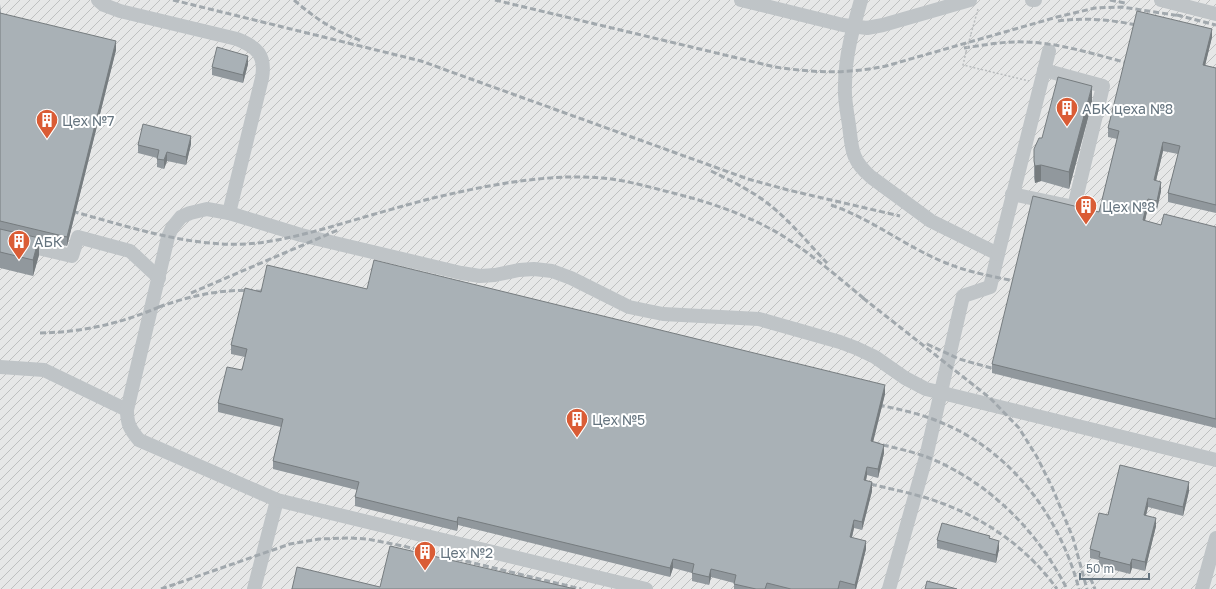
<svg xmlns="http://www.w3.org/2000/svg" width="1216" height="589" viewBox="0 0 1216 589" font-family="'Golos Text',sans-serif">
<style>
.industrial{fill:url(#industrial-furrows)}
.lines{fill:none;stroke-linecap:round;stroke-linejoin:round}
.path{stroke:#babdbf;stroke-width:1.5;stroke-dasharray:2 2;stroke-linecap:butt}
.minor{stroke:#bfc4c7;stroke-width:14}
.rail{stroke:#a1a8ad;stroke-width:3;stroke-dasharray:6 3;stroke-linecap:butt}
.path-bridge{stroke:#babdbf;stroke-width:1.5;stroke-dasharray:2 2;stroke-linecap:butt}
.wall{fill:#91989d}
.shaded-wall{fill:#767c7f}
.building{fill:#a9b1b6;stroke:#767c7f}
.labels{text-anchor:middle;dominant-baseline:central;stroke-width:4;stroke-linejoin:round;paint-order:stroke}
.poi-label{font-size:14px;fill:#65747f;stroke:#fff;text-anchor:start}
</style>
<defs>
<pattern id="industrial-furrows" width="10" height="10" patternUnits="userSpaceOnUse"><rect width="10" height="10" fill="#e6e7e7"/><path d="M-1 1l2-2M0 10L10 0M9 11l2-2" fill="none" stroke="#bec0c0"/></pattern>
</defs>
<rect width="100%" height="100%" fill="#f8f8f6"/>
<rect class="industrial" x="0" y="0" width="1216" height="589"/>
<g class="lines">
<g class="path">
<polyline points="971,34 978,9"/>
<polyline points="966,52 963,65 1029,81"/>
</g>
<g class="minor">
<path d="M 98,0 L 104,5 L 120,11 L 237,39 C 257,47 266,55 262,78 L 229,213"/>
<polyline points="741,0 843,25 867,28 883,25 970,0"/>
<path d="M 861,0 C 853,28 845,56 845,85 C 844,98 847,112 849,125 C 852,149 851,160 871,177 L 931,221 L 998,254 L 990,287 L 963,296 L 926,457 L 889,589"/>
<polyline points="1032,0 1035,0"/>
<polyline points="1161,0 1216,14"/>
<polyline points="1012,194 1074,207 1103,86 1044,70"/>
<polyline points="0,239 72,256 78,237 130,251 159,278"/>
<polyline points="998,254 1049,51"/>
<polyline points="0,367 44,370 127,410"/>
<polyline points="254,589 277,500"/>
<path d="M 646,589 L 277,500 L 139,440 C 130,429 127,424 127,410 L 168,237 L 172,228 L 181,217 L 190,213 L 207,209 L 229,213 L 301,235 L 461,273 L 480,276 L 495,275 L 519,270 L 534,269 L 552,271 L 571,278 L 629,307 L 648,311 L 663,314 L 759,319 L 840,342 L 856,348 L 875,357 L 905,378 L 926,389 L 1216,460"/>
<polyline points="1202,589 1216,538"/>
</g>
<g class="rail">
<polyline points="173,0 421,61 748,179 788,190 900,216"/>
<path d="M 294,0 C 316,19 334,31 362,41"/>
<path d="M 495,0 L 775,67 C 816,73 846,74 886,66 L 1057,17 L 1095,8 L 1122,7 L 1181,16"/>
<polyline points="1110,0 1125,3"/>
<polyline points="1177,15 1216,25"/>
<path d="M 1058,21 C 1088,17 1116,20 1145,27"/>
<path d="M 964,48 C 984,45 1005,41 1025,42 C 1062,43 1100,56 1135,65"/>
<path d="M 711,171 C 734,182 758,194 777,211 C 795,227 811,246 827,263"/>
<path d="M 831,205 C 872,219 906,247 946,263 C 970,273 997,277 1023,283"/>
<path d="M 64,209 C 124,225 185,247 247,244 C 275,242 301,235 327,228 C 361,218 395,208 429,199 C 483,186 547,173 602,178 C 627,180 652,188 677,194 C 715,204 750,216 783,236 C 813,255 840,279 867,301"/>
<polyline points="191,293 338,230"/>
<polyline points="863,298 990,398 1019,428 1037,457 1052,487 1073,538 1087,589"/>
<path d="M 159,307 C 195,294 234,286 272,293"/>
<path d="M 40,333 C 86,332 122,323 164,305"/>
<polyline points="927,344 959,359 1002,371"/>
<path d="M 870,403 C 892,408 915,412 935,420 C 1009,448 1059,514 1079,589"/>
<path d="M 874,443 C 892,447 910,451 927,457 C 989,482 1037,530 1067,589"/>
<path d="M 862,482 C 890,489 918,494 944,504 C 989,521 1029,550 1057,589"/>
<polyline points="1087,570 1095,589"/>
<polyline points="161,589 290,544 319,539 350,538 367,539 403,546 581,589"/>
</g>
<polyline class="path-bridge" points="966,52 971,34"/>
</g>
<g class="wall">
<polygon points="0,4 1,13 116,50 67,246 39,239 39,255 33,276 0,268"/>
<polygon points="1212,37 1205,65 1216,68 1216,213 1168,202 1168,193 1178,154 1163,151 1156,181 1161,191 1157,209 1148,207 1145,221 1161,225 1216,227 1216,428 992,373 992,364 1099,212 1117,139 1108,137 1108,128"/>
<polygon points="248,64 243,83 212,75 212,67"/>
<polygon points="1092,103 1069,189 1041,181 1035,183 1034,178 1034,161 1042,138"/>
<polygon points="191,144 186,165 167,161 164,169 157,167 157,158 138,153 138,145"/>
<polygon points="367,289 885,394 873,442 884,453 878,478 867,475 866,481 872,491 862,530 854,528 852,537 866,549 856,589 734,589 734,583 711,577 709,585 692,581 692,573 673,568 670,577 458,525 457,531 355,506 355,497 357,490 273,469 273,461 281,427 218,412 218,403 242,370 245,357 231,354 231,345 261,292"/>
<polygon points="1120,465 1189,491 1183,516 1148,507 1146,515 1156,526 1145,571 1132,568 1130,574 1099,566 1099,560 1090,558 1090,549 1108,515"/>
<polygon points="990,538 999,549 996,563 937,548 937,540"/>
</g>
<g class="shaded-wall">
<polygon points="1212,29 1212,37 1203,74 1203,65"/>
<polygon points="116,41 116,50 67,246 67,237"/>
<polygon points="248,56 248,64 243,83 243,75"/>
<polygon points="1092,86 1092,103 1069,189 1069,172"/>
<polygon points="191,136 191,144 186,165 186,157"/>
<polygon points="1163,142 1163,151 1154,189 1154,180"/>
<polygon points="167,152 167,161 164,169 164,160"/>
<polygon points="1041,165 1041,181 1035,183 1035,166"/>
<polygon points="1161,182 1161,191 1157,209 1157,201"/>
<polygon points="1148,199 1148,207 1143,229 1143,220"/>
<polygon points="39,238 39,255 33,276 33,260"/>
<polygon points="885,385 885,394 871,450 871,441"/>
<polygon points="884,445 884,453 878,478 878,469"/>
<polygon points="867,467 867,475 864,489 864,480"/>
<polygon points="872,482 872,491 862,530 862,522"/>
<polygon points="1189,482 1189,491 1183,516 1183,507"/>
<polygon points="1148,498 1148,507 1144,523 1144,515"/>
<polygon points="458,517 458,525 457,531 457,522"/>
<polygon points="1156,518 1156,526 1145,571 1145,562"/>
<polygon points="854,520 854,528 850,545 850,537"/>
<polygon points="866,541 866,549 856,589 855,589 855,585"/>
<polygon points="999,541 999,549 996,563 996,555"/>
<polygon points="673,559 673,568 670,577 670,568"/>
<polygon points="1132,559 1132,568 1130,574 1130,565"/>
<polygon points="711,569 711,577 709,585 709,577"/>
</g>
<g class="building">
<polygon points="1137,11 1212,29 1203,65 1216,68 1216,205 1168,193 1180,146 1163,142 1154,180 1161,182 1157,201 1148,199 1143,220 1161,225 1164,214 1216,227 1216,419 992,364 1033,196 1099,212 1119,131 1108,128"/>
<polygon points="0,13 116,41 67,237 0,221"/>
<polygon points="217,47 248,56 243,75 212,67"/>
<polygon points="1058,77 1092,86 1069,172 1041,165 1035,166 1034,161 1034,149 1039,138 1042,138"/>
<polygon points="143,124 191,136 186,157 167,152 164,160 157,159 159,150 138,145"/>
<polygon points="0,229 39,238 33,260 0,252"/>
<polygon points="374,260 885,385 871,441 884,445 878,469 867,467 864,480 872,482 862,522 854,520 850,537 866,541 855,585 840,581 838,589 791,589 767,583 765,589 756,589 734,584 736,575 711,569 709,577 692,573 694,564 673,559 670,568 458,517 457,522 355,497 359,482 273,461 283,419 218,403 227,367 242,370 247,349 231,345 245,288 261,292 267,265 367,289"/>
<polygon points="1120,465 1189,482 1183,507 1148,498 1144,515 1156,518 1145,562 1132,559 1130,565 1099,557 1100,552 1090,549 1099,513 1108,515"/>
<polygon points="942,523 990,536 989,538 999,541 996,555 937,540"/>
<polygon points="390,546 575,589 292,589 297,567 380,587"/>
<polygon points="927,581 957,589 925,589"/>
</g>
<defs>
<g id="building-pin" transform="scale(1.15)"><path d="M0 17L-7.5 6A9.5 9.5 0 1 1 7.5 6Z" fill="#da5c35" stroke="#fff"/><path d="M-4-6H4V6H1V3H-1V6H-4ZM-2.5-4.3h1.7v1.8h-1.7ZM.8-4.3h1.7v1.8H.8ZM-2.5-1h1.7V.8h-1.7ZM.8-1h1.7V.8H.8Z" fill="#fff"/></g>
</defs>
<g fill-rule="evenodd">
<use href="#building-pin" x="1067" y="108"/>
<use href="#building-pin" x="47" y="120"/>
<use href="#building-pin" x="1086" y="206"/>
<use href="#building-pin" x="19" y="241"/>
<use href="#building-pin" x="577" y="419"/>
<use href="#building-pin" x="425" y="552"/>
</g>
<g class="labels">
<g class="poi-label">
<text x="1082" y="108">АБК цеха №8</text>
<text x="62" y="120">Цех №7</text>
<text x="1102" y="206">Цех №8</text>
<text x="34" y="241">АБК</text>
<text x="592" y="419">Цех №5</text>
<text x="440" y="552">Цех №2</text>
</g>
</g>
<path d="M1080 573v6h69v-6" fill="none" stroke="#65747f" stroke-width="2"/>
<text x="1086" y="573" font-size="12" fill="#65747f" stroke="#ffffff" stroke-width="3" paint-order="stroke">50 m</text>
</svg>
